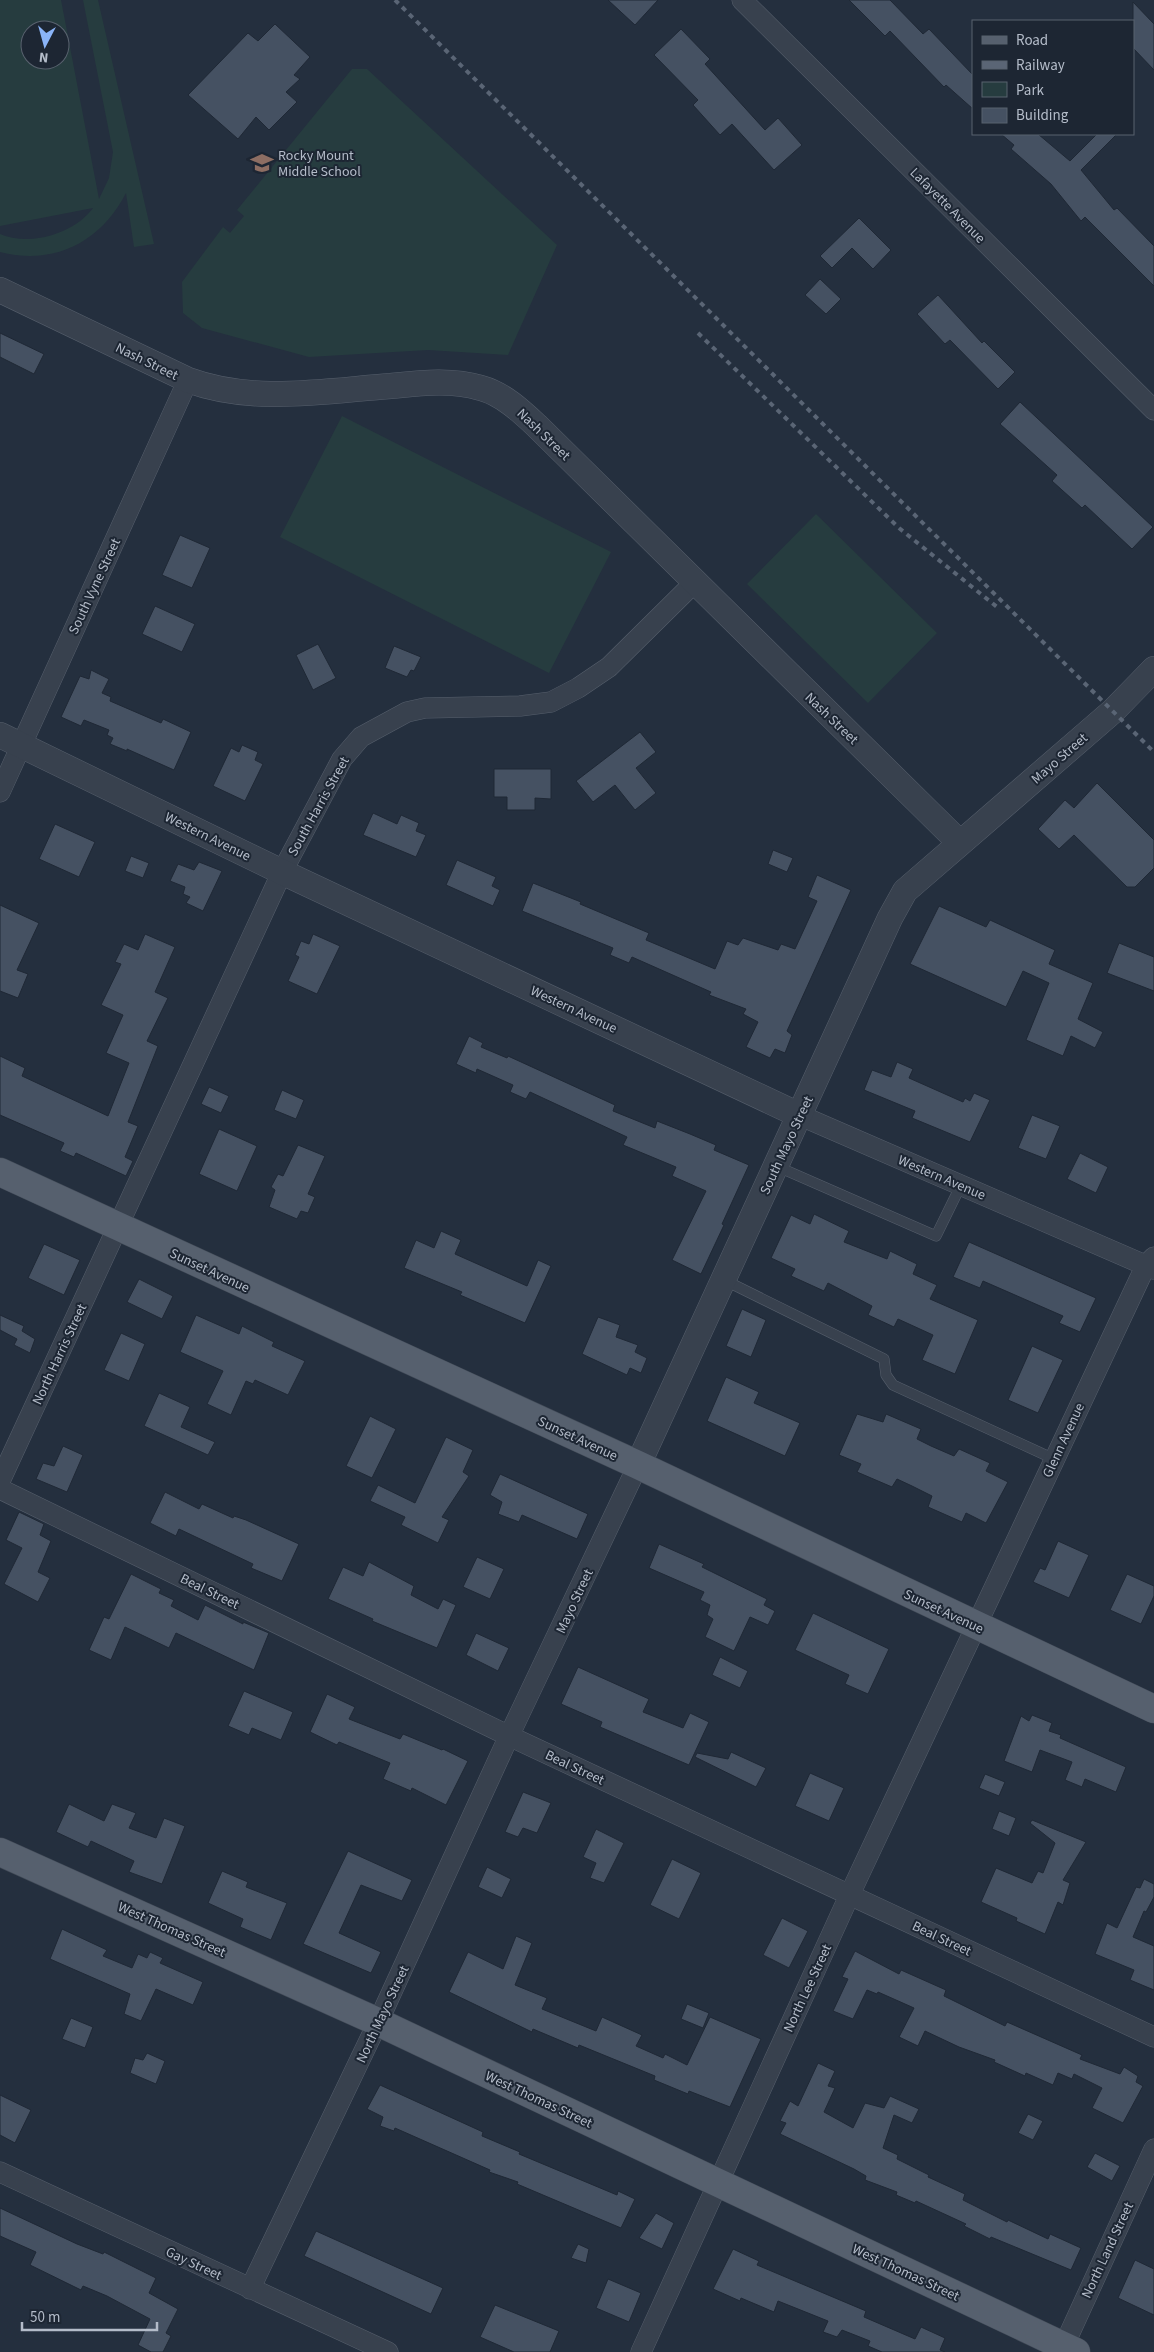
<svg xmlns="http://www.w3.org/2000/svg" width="1154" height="2352" font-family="'Source Sans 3',sans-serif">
<rect width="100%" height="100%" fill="#242f3e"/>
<path fill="#263c3f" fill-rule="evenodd" d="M0 0H61L99 199 109 178 113 152 83 0H98L154 244 134 247 126 193C101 242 54 266 0 252V234C29 247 74 234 93 208L0 226ZM30 30H60V60H30Z
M352 69H367L557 245 508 355 428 350 309 357 202 328 183 313 182 282 223 227 230 233 244 216 237 210Z
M342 416 611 552 549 673 280 537Z
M816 514 937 633 868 703 747 584Z"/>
<path fill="#455162" stroke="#1f2835" d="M608 0H658L635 25Z
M849 0H890L923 34 929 29 973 75V109L946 85 944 87 890 31 885 36Z
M1133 2 1154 24V70L1133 48Z
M275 24 310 57 294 75 300 79 286 92 297 102 269 130 256 117 238 139 188 95 248 33 258 41Z
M681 29 710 59 705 64 765 130 778 118 802 145 774 170 732 124 720 135 693 105 698 100 654 55Z
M1001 134H1038L1070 161 1097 134H1117L1081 170 1114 210 1117 208 1154 246V286L1085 217 1081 221 1051 184 1011 149 1014 145Z
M859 218 891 250 873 269 852 248 832 268 820 256Z
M820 279 841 299 826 314 805 295Z
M938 295 982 343 984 341 1015 372 998 389 950 340 945 344 917 314Z
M0 333 44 354 34 374 0 357Z
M1020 402 1153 527 1132 549 1085 505 1082 508 1052 481 1057 475 1000 424Z
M180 535 210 548 192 588 162 575Z
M155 606 195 624 182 652 142 634Z
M318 644 336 678 313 690 296 655Z
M394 646 421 657 414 671 411 670 407 677 385 668Z
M91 670 109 679 102 693 111 697 110 701 161 723 163 719 191 732 174 770 127 749V751L110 744 113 738 107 735 109 730 84 720 81 726 61 717 80 676 89 679Z
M640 732 656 752 636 768 656 793 635 810 615 785 593 802 576 781Z
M242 745 258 752 255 760 263 764 245 801 213 786 231 748 239 752Z
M494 769H551V799L535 798V810H507V797H494Z
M1097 783 1154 840V868L1135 887H1127L1074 835 1059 849 1038 829 1065 800 1074 808Z
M373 813 397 824 401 815 419 823 416 831 426 835 416 857 363 835Z
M55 824 95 842 79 877 39 859Z
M773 850 793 858 787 872 768 864Z
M131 856 149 863 143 878 125 871Z
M457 860 496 877 492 886 500 890 493 906 446 885Z
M199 862 222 871 203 911 186 903 190 897 183 894 185 887 170 881 178 864 194 870Z
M817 875 851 890 787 1031 792 1035 785 1053 775 1049 770 1058 746 1047 758 1022 743 1014 746 1009 709 995 711 992 632 957 629 963 610 955 613 948 522 911 533 883 581 902 580 904 649 933 646 940 715 969 727 941 738 945 743 938 778 950 781 944 795 949 817 901 808 897Z
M0 905 39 923 17 970 28 974 18 998 0 991Z
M939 906 986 927 990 920 1055 950 1049 964 1093 983 1078 1019 1103 1032 1095 1048 1071 1036 1063 1056 1026 1040 1049 983 1023 971 1006 1007 910 964Z
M145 934 175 947 155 992 168 998 147 1041 158 1046 128 1122 138 1126 125 1157 133 1161 126 1176 76 1153 74 1157 60 1151 64 1143 0 1115V1056L25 1068 22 1076 108 1116 129 1063 106 1053 123 1015 101 1005 121 964 115 962 124 944 138 950Z
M313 934 340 946 317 994 288 981 299 957 295 955 301 941 309 944Z
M1119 943 1154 957V991L1107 973Z
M469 1036 483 1043 481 1047 507 1058 508 1056 615 1105 613 1111 655 1128 657 1121 690 1134 716 1145 714 1150 749 1165 722 1224 724 1225 701 1274 672 1260 706 1191 672 1176 676 1167 623 1145 627 1137 530 1092 526 1099 510 1092 513 1085 477 1069 476 1073 456 1064Z
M897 1062 913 1069 909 1078 963 1102 965 1098 970 1101 974 1093 990 1100 970 1142 912 1118 915 1111 864 1090 872 1070 891 1077Z
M209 1087 229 1096 221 1113 201 1104Z
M282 1090 304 1100 296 1119 274 1110Z
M1032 1115 1060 1126 1046 1159 1018 1148Z
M219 1129 257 1146 237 1191 199 1174Z
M298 1145 325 1156 308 1194 315 1197 308 1213 301 1211 297 1219 269 1207 275 1190 271 1187 278 1174 283 1176Z
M1080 1153 1108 1167 1096 1193 1067 1179Z
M814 1214 849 1231 844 1242 887 1259 890 1251 917 1264 913 1274 937 1285 930 1299 978 1320 955 1374 922 1360 933 1335 898 1319 894 1327 868 1315 872 1306 828 1283 824 1291 791 1276 795 1269 771 1258 791 1215 810 1224Z
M441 1231 461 1240 455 1254 527 1286 538 1260 551 1266 525 1323 460 1295 462 1292 404 1268 416 1240 434 1248Z
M969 1242 1096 1298 1080 1332 1059 1323 1063 1316 983 1281 980 1288 953 1277Z
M44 1244 80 1260 64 1295 28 1278Z
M139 1279 173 1296 162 1319 127 1302Z
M742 1309 766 1320 751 1357 726 1346Z
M0 1315 24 1326 22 1331 35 1339 30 1353 14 1345 17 1339 0 1330Z
M196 1315 239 1334 242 1326 274 1342 272 1346 305 1361 288 1395 255 1380 253 1384 246 1381 231 1415 207 1404 223 1371 180 1352Z
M598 1317 620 1325 616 1337 638 1345 635 1352 647 1358 641 1373 630 1368 627 1375 582 1354Z
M121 1333 145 1344 129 1381 104 1370Z
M1032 1346 1063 1360 1038 1413 1008 1400Z
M726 1377 759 1392 754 1403 800 1423 785 1456 707 1421Z
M159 1393 190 1407 181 1427 215 1442 208 1455 144 1426Z
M857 1414 883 1422 886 1414 921 1429 917 1439 931 1446 954 1456 959 1449 990 1463 986 1471 1008 1482 986 1523 966 1513 962 1522 928 1507 932 1496 912 1486 897 1479 892 1487 857 1472 861 1464 839 1455Z
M370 1416 396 1429 372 1478 346 1466Z
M446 1437 473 1450 463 1472 469 1476 442 1517 449 1520 438 1543 401 1525 405 1517 370 1501 378 1485 415 1503Z
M63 1446 83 1455 67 1492 36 1479 43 1463 54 1466Z
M500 1474 588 1514 577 1539 522 1515 519 1522 498 1514 502 1502 490 1495Z
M165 1492 199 1509 202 1504 233 1518 234 1516 246 1520 299 1544 282 1581 251 1568 253 1564 179 1529 176 1536 150 1523Z
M19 1512 44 1524 40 1535 51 1541 38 1572 50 1578 38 1602 4 1584 22 1548 6 1540Z
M1058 1541 1089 1555 1069 1598 1033 1582 1040 1568 1045 1570Z
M659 1544 704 1564 702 1567 767 1599 764 1605 775 1611 768 1625 750 1617 734 1651 705 1637 713 1619 707 1615 710 1605 700 1600 704 1592 649 1568Z
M477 1557 504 1569 490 1599 463 1587Z
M369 1562 414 1586 411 1595 438 1609 443 1599 456 1605 437 1648 372 1621 373 1619 328 1599 343 1567 363 1576Z
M131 1574 161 1589 159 1593 174 1600 171 1606 198 1620 205 1605 243 1624V1622L269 1633 254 1670 176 1633 169 1648 125 1627 111 1660 89 1650 104 1617 109 1619Z
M1127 1574 1154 1586V1596L1141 1624 1110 1610Z
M813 1613 889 1649 868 1694 845 1684 849 1675 795 1650Z
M476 1633 509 1648 498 1671 466 1655Z
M720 1657 748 1671 740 1688 712 1675Z
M578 1667 649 1699 643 1712 683 1728 690 1713 709 1722 689 1765 600 1727 602 1722 561 1704Z
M244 1691 293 1712 281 1740 252 1728 249 1735 228 1726Z
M327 1694 355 1707 349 1719 400 1739 403 1734 442 1750 443 1749 468 1761 446 1805 412 1788 411 1791 383 1779 390 1763 339 1742 337 1745 310 1732Z
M1032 1715 1052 1723 1049 1731 1061 1735 1060 1738 1126 1767 1116 1792 1085 1779 1082 1787 1065 1780 1072 1762 1040 1750 1032 1772 1004 1761 1021 1716 1029 1721Z
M731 1752 766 1768 756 1787 695 1757 697 1753 728 1759Z
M810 1773 844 1788 829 1821 795 1806Z
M985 1774 1005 1782 999 1796 979 1788Z
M523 1792 551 1803 537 1833 523 1828 518 1837 505 1832Z
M69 1804 104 1821 112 1804 136 1813 129 1828 156 1838 164 1818 185 1826 162 1884 129 1872 134 1861 91 1841 88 1847 56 1832Z
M999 1811 1016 1818 1009 1836 992 1829Z
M1032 1820 1086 1842 1063 1880 1070 1883 1063 1905 1058 1902 1045 1934 1016 1921 1017 1918 981 1902 996 1868 1032 1883 1038 1871 1043 1873 1055 1843 1030 1823Z
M596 1829 624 1843 604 1883 590 1878 596 1863 583 1857Z
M348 1851 412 1880 402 1901 361 1885 339 1933 381 1952 371 1973 303 1944Z
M672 1859 701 1873 679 1919 650 1905Z
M487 1867 511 1879 502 1898 478 1887Z
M222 1871 248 1882 246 1887 287 1903 271 1940 240 1927 243 1919 208 1903Z
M1144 1879 1154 1884V1897L1146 1912 1144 1911 1133 1937 1154 1946V1990L1130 1980 1134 1970 1095 1954 1107 1923 1117 1928 1136 1887 1140 1888Z
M782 1918 808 1931 789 1968 763 1955Z
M62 1929 107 1950 103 1956 132 1968 138 1954 147 1958 150 1952 163 1958 160 1963 203 1982 193 2005 156 1989 141 2021 124 2014 130 1994 50 1959Z
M516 1936 532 1943 515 1985 547 1998 542 2009 596 2031 602 2017 642 2035 636 2046 663 2058 665 2054 687 2065 710 2017 761 2039 730 2107 689 2091 688 2094 654 2080 655 2076 579 2045 578 2048 533 2029 532 2032 449 1992 468 1952 503 1969Z
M855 1951 899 1974 901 1970 946 1990 944 1996 1005 2026 1007 2022 1082 2055 1080 2059 1120 2074 1124 2067 1138 2076 1136 2082 1143 2086 1123 2123 1092 2108 1102 2088 1074 2074 1072 2079 1058 2073 1053 2085 1026 2073 1025 2076 994 2062 995 2060 959 2047 925 2031 918 2046 899 2037 914 2008 878 1992 877 1994 867 1990 853 2019 833 2011 848 1979 842 1977Z
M687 2004 709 2013 703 2028 681 2019Z
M71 2018 93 2027 85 2048 62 2039Z
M147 2053 165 2061 156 2084 130 2073 135 2058 143 2060Z
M818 2063 835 2071 828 2086 835 2088 824 2112 853 2128 865 2103 884 2108 890 2096 919 2109 912 2123 894 2115 883 2148 898 2155 897 2159 929 2175 928 2177 965 2194 963 2200 1007 2222 1008 2220 1048 2239 1050 2234 1081 2248 1071 2270 991 2237 990 2239 964 2226 966 2224 916 2201 915 2203 896 2195 897 2192 865 2180 866 2176 854 2169 780 2134 786 2123 780 2121 790 2101 798 2106Z
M380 2085 483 2132 482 2136 520 2152 519 2154 617 2195 618 2191 635 2199 621 2228 517 2184 518 2182 489 2172 490 2170 395 2128 394 2131 380 2126 383 2117 367 2109Z
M0 2095 31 2110 15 2143 0 2135Z
M1028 2114 1043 2121 1033 2140 1018 2133Z
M1095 2153 1120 2166 1112 2181 1087 2167Z
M0 2208 77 2244 103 2254 104 2252 156 2278 149 2293 178 2309 166 2333 171 2336 163 2352H151L138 2345 150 2319 107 2296 83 2286 81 2290 30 2265 36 2252 0 2236Z
M656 2213 674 2223 662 2249 639 2238Z
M316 2231 443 2288 431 2314 304 2256Z
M578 2244 589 2249 586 2263 571 2258Z
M733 2249 759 2261 757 2265 866 2311 864 2317 915 2339 921 2327 945 2338 940 2350 945 2352H882L868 2346 870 2341 842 2330 837 2337 823 2332 828 2321 778 2301 774 2312 741 2298 740 2301 713 2289Z
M1135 2260 1154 2269V2315L1118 2298Z
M608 2279 641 2293 629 2322 596 2308Z
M495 2305 559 2331 550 2352H514L480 2337Z"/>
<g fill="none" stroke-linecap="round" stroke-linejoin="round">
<defs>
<path id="service" d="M776 1166 936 1236 961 1185
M724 1280 884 1359 886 1375 893 1385 1054 1459"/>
<path id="minor" d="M742 0 1154 410
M0 792 188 380
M799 1115 1154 1269
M0 1481 282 872 342 759 361 737 407 712 425 708 520 706 551 702 578 688 609 667 695 582
M0 1489 509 1736 1154 2037
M0 2172 388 2352
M250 2289 378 2022 509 1736 638 1465
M641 2352 850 1894 1146 1265 1154 1257
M1061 2352 1154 2149"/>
<path id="tertiary" d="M0 290 188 380C253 404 323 391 391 386 420 383 451 379 481 388 503 394 521 411 537 426L959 842
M0 735 282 872 799 1115
M638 1465 890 918 905 891 1113 711 1154 669"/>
<path id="primary" d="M0 1172 638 1465 1154 1709
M0 1852 378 2022 1076 2352"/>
</defs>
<use href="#service" stroke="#565f6c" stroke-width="11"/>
<use href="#minor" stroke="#565f6c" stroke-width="21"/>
<use href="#tertiary" stroke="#565f6c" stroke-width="26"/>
<use href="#primary" stroke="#414a57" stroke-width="29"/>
<use href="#service" stroke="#38414e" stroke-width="10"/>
<use href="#minor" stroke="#38414e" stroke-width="20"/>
<use href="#tertiary" stroke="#38414e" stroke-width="25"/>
<use href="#primary" stroke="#56606e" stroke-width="28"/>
<path stroke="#5a6575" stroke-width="4" stroke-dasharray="5 5" stroke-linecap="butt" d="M395 0 1154 752
M698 333 899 528 997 607"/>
</g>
<defs>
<symbol id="school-bare" viewBox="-9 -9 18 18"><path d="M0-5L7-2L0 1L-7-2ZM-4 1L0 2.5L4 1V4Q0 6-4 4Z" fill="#8d6e63" stroke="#1d2633" stroke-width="2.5" paint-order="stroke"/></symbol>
</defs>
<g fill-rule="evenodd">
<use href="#school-bare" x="246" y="147" width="32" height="32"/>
</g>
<g text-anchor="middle" stroke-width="4" stroke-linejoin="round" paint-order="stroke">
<g font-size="14" fill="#b4bcc9" stroke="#1d2633" text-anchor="start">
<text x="278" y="160">Rocky Mount<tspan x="278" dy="16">Middle School</tspan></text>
</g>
<g font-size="14" fill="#b4bcc9" stroke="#1d2633">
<text transform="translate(948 205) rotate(45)" y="5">Lafayette Avenue</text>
<text transform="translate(147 361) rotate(26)" y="5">Nash Street</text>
<text transform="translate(544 434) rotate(44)" y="5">Nash Street</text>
<text transform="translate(94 586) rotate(-65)" y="5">South Vyne Street</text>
<text transform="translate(832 718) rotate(44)" y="5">Nash Street</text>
<text transform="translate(1059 758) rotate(-41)" y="5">Mayo Street</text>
<text transform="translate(318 806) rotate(-61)" y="5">South Harris Street</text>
<text transform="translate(208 836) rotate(26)" y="5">Western Avenue</text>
<text transform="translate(574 1009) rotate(25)" y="5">Western Avenue</text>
<text transform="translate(786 1145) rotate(-65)" y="5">South Mayo Street</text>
<text transform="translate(942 1177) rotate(23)" y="5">Western Avenue</text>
<text transform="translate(210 1270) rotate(25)" y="5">Sunset Avenue</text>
<text transform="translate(59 1354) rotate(-65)" y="5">North Harris Street</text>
<text transform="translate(578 1438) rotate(25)" y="5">Sunset Avenue</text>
<text transform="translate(1063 1440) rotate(-65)" y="5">Glenn Avenue</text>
<text transform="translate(210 1591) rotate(26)" y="5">Beal Street</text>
<text transform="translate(574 1601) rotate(-65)" y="5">Mayo Street</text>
<text transform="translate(944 1611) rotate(25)" y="5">Sunset Avenue</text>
<text transform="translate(575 1767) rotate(25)" y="5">Beal Street</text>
<text transform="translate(172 1929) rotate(24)" y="5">West Thomas Street</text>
<text transform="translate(942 1938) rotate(25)" y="5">Beal Street</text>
<text transform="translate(807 1988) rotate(-65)" y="5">North Lee Street</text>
<text transform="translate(382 2014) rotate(-65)" y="5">North Mayo Street</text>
<text transform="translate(539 2099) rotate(25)" y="5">West Thomas Street</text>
<text transform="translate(1107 2250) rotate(-65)" y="5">North Land Street</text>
<text transform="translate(194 2263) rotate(25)" y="5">Gay Street</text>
<text transform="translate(906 2272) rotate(25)" y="5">West Thomas Street</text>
</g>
</g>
<rect x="972" y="20" width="162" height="115" fill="#1d2633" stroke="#59626f"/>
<rect x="982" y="36" width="25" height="8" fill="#56606e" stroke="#59626f"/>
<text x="1016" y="45" font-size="15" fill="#b4bcc9">Road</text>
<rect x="982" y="61" width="25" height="8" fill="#5a6575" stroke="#59626f"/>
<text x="1016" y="70" font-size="15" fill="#b4bcc9">Railway</text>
<rect x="982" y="82" width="25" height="15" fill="#263c3f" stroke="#59626f"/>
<text x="1016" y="95" font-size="15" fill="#b4bcc9">Park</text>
<rect x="982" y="108" width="25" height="15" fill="#455162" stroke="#59626f"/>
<text x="1016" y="120" font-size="15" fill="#b4bcc9">Building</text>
<g transform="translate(45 45) rotate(186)"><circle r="24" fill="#1d2633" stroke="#59626f"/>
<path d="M0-4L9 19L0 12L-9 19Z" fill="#8ab4f8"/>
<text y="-8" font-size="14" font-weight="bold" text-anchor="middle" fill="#b4bcc9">N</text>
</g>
<path d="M22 2322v8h135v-8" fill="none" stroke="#b4bcc9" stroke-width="2.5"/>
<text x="30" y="2322" font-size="15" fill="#b4bcc9" stroke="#1d2633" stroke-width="4" paint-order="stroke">50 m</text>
</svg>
